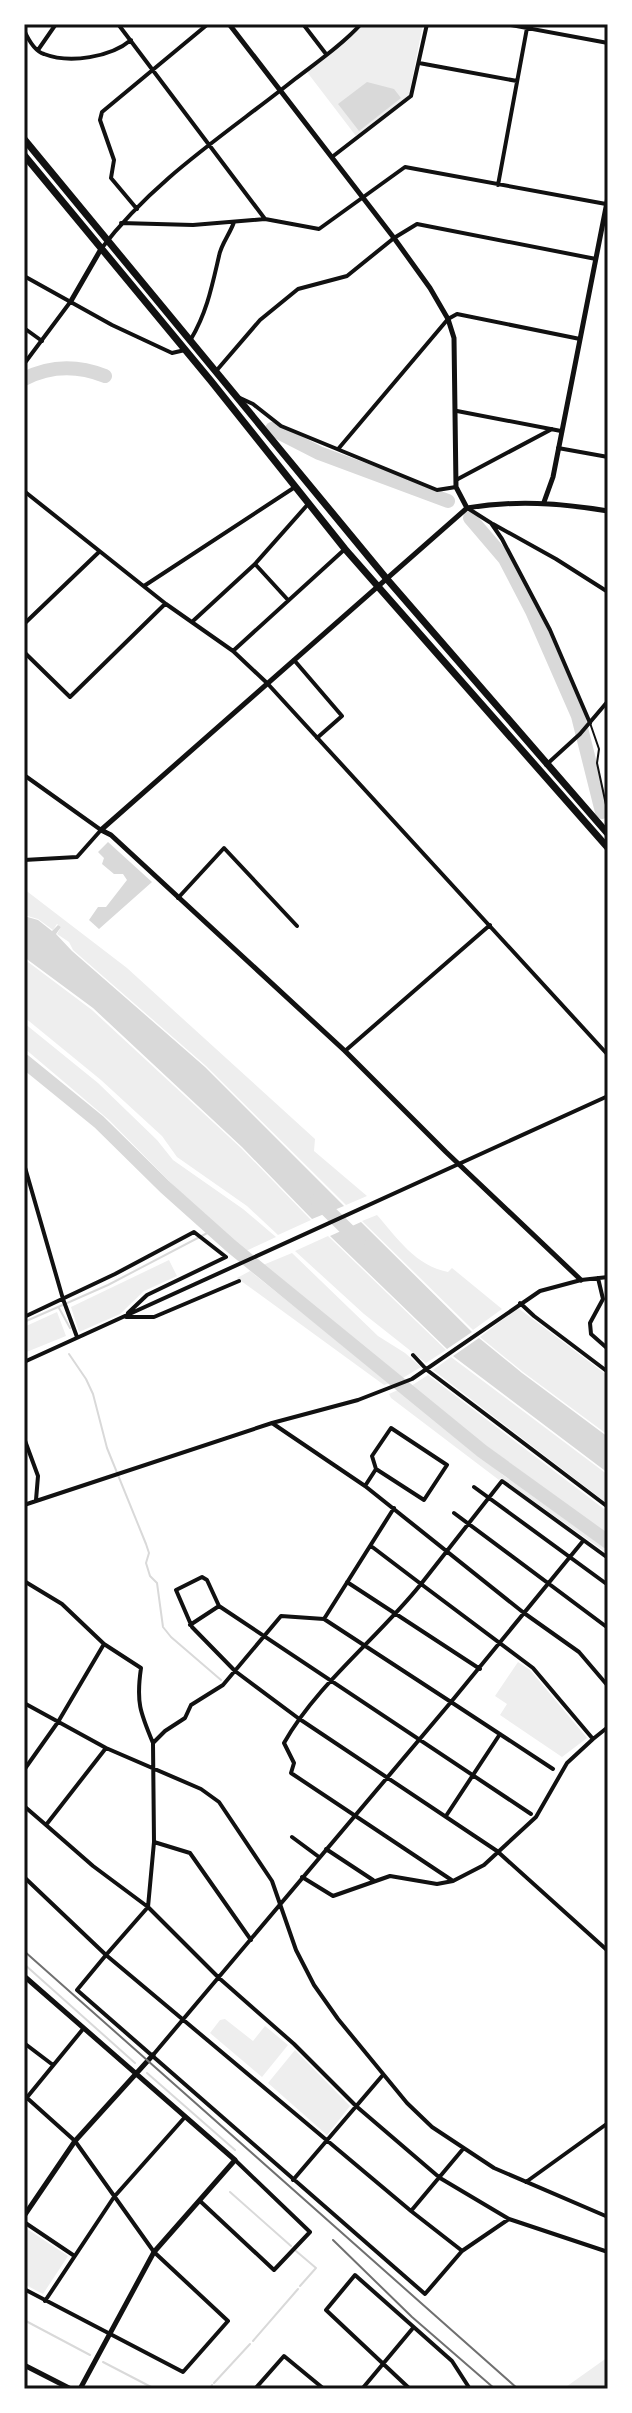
<svg xmlns="http://www.w3.org/2000/svg" width="632" height="2413" font-family="'Noto Sans',sans-serif">
<rect width="100%" height="100%" fill="#fff"/>
<path fill="#eee" d="M363 24H423L409 95 356 136 307 72Z
M24 889 127 968 315 1139 314 1151 367 1196 346 1205 206 1066 73 950 69 942 57 934 61 927 57 924 53 930 38 919 24 915Z
M24 959 92 1010 241 1148 311 1220 278 1235 247 1206 177 1157 162 1136 101 1080 24 1017Z
M24 1023 98 1083 157 1140 173 1160 243 1209 276 1237 246 1251 180 1192 109 1120 24 1048Z
M377 1215C397 1238 416 1266 448 1272L452 1268 502 1309 473 1330 362 1221Z
M328 1236 446 1350 426 1363 364 1314 295 1251Z
M292 1253 378 1336 405 1353 421 1367 401 1379 263 1265Z
M169 1260 177 1276 144 1291 120 1314 79 1332 71 1307Z
M250 1271 390 1383 384 1385 237 1278Z
M518 1308 608 1376V1435L523 1372 480 1337Z
M57 1312 66 1336 24 1353V1327Z
M451 1357 608 1475V1504L433 1370Z
M428 1375 608 1512V1535L469 1433 411 1386Z
M398 1390 503 1475 608 1550V1554L501 1478 499 1480 391 1398 389 1394Z
M518 1662 530 1670 587 1738 562 1757 500 1715 507 1704 495 1696Z
M225 2019 253 2041 265 2026 288 2045 262 2077 210 2033 220 2020Z
M295 2050 350 2106 327 2135 268 2083Z
M24 2227 68 2256 43 2294 24 2284Z
M608 2357V2389H563Z"/>
<path fill="#d9d9d9" d="M367 82 394 89 401 98 359 131 338 104Z
M108 842 152 882 99 929 89 920 98 907H106L127 880 123 874H114L102 864 104 858 98 852Z
M24 916 38 920 52 931 58 925 61 927 56 934 72 951 205 1067 344 1206 312 1219 242 1147 93 1008 24 957Z
M361 1222 472 1332 447 1349 330 1236Z
M479 1338 522 1373 608 1437V1473L453 1356Z"/>
<g fill="none" stroke-linecap="round" stroke-linejoin="round">
<path stroke="#d9d9d9" stroke-width="2" d="M59 1308 70 1328
M24 1322 108 1285 213 1230
M69 1354 86 1379 93 1394 107 1448 146 1544 149 1553 146 1563 150 1576 157 1583 163 1627 171 1637 221 1680
M24 1964 135 2063
M147 2073 235 2150
M230 2192 291 2246
M296 2251 316 2268 300 2286
M24 2320 90 2355
M253 2341 298 2289
M103 2362 155 2389
M214 2383 250 2344
M210 2389 212 2385"/>
<path stroke="#d9d9d9" stroke-width="14" d="M24 379C51 365 77 365 105 376
M272 429 319 453 448 501
M470 518 505 559 532 611 578 716 602 812
M24 1061 99 1122 165 1187 231 1246 482 1451 608 1542
M317 1200 359 1241"/>
<path stroke="#111" stroke-width="2" d="M590 723 599 749 597 763 608 814 606 826"/>
<path stroke="#111" stroke-width="4" d="M118 24 265 219 319 229 405 167 606 204
M303 24 326 54
M505 24 608 43
M24 25 25 24
M24 30C28 39 34 51 44 54 70 64 111 57 131 40
M38 50 56 24
M419 63 517 81
M332 157 411 96 427 24
M498 185 527 28
M137 209 111 178 114 160 100 120 102 112 208 24
M121 223 193 225 265 219
M101 249C154 179 226 134 295 79 317 62 342 45 361 24
M24 276 112 325 172 353 185 350
M24 328 42 341
M191 339C207 312 212 286 219 256 221 244 230 234 234 222
M24 364 71 301
M217 370 260 320 298 289 347 276 394 238 417 224 596 259
M240 398 253 404 281 426 437 490 456 487
M457 411 561 431
M339 448 448 319 457 314 580 339
M558 448 608 457
M456 480 552 429
M24 491 166 604 233 651 267 683 608 1055
M469 509 491 523 502 539 550 630 590 723
M493 524 556 559 608 592
M255 564 288 600
M144 586 295 487
M193 621 255 564 309 503
M24 624 99 552
M233 651 345 549
M24 652 70 697 165 604
M294 660 342 716 317 738
M546 765 580 734 608 701
M24 775 101 830 77 857 24 860
M178 898 224 848 297 926
M345 1051 490 925
M24 1164 63 1299 77 1337
M598 1278 603 1299 590 1323 591 1334 608 1349
M520 1303 534 1316 608 1372
M24 1317 115 1274 194 1232 226 1257 147 1295 128 1313
M126 1317H154L239 1281
M413 1355 427 1370 608 1507
M24 1362 608 1096
M272 1423 358 1400 412 1379 540 1291 581 1280 608 1277
M391 1428 447 1465 424 1500 376 1469 372 1456Z
M24 1438 38 1476 36 1500
M365 1486 376 1469
M474 1487 608 1585
M24 1505 272 1423 365 1486 524 1613 579 1652 608 1686
M454 1513 608 1628
M608 1558 502 1481 421 1584 533 1668 593 1739 608 1727
M24 1581 62 1604 104 1644 141 1668C136 1702 140 1712 153 1743L165 1731 185 1718 191 1705 223 1685 281 1616 324 1619 451 1702 153 2055
M347 1582 480 1669
M219 1606 207 1580 202 1577 176 1590 192 1627 235 1671 298 1718 497 1851 608 1951
M324 1619 394 1508
M190 1625 219 1606 531 1814
M24 1703 106 1748 201 1789 219 1802 272 1881 296 1950 314 1985 338 2019 407 2103 432 2127 494 2168 608 2217
M153 1743 154 1842 148 1907 106 1955 411 2211 461 2250
M553 1769 451 1702 583 1541
M24 1770 58 1722 104 1644
M24 1806 46 1825 106 1748
M446 1816 500 1734
M46 1825 93 1866 148 1907 219 1978 294 2044 356 2106 440 2178 509 2219 608 2252
M292 1837 319 1857
M154 1842 190 1853 251 1940
M326 1849 373 1880
M24 1877 106 1955 77 1990 425 2294 462 2251 509 2219
M302 1877 333 1896 390 1876 437 1884 453 1881 291 1773 294 1763 284 1743C317 1684 379 1637 421 1584L371 1546
M453 1881 484 1865 536 1817 567 1763 593 1739
M24 2043 53 2065
M24 2101 83 2029
M293 2180 382 2076
M526 2182 608 2123
M200 2201 274 2270 310 2232 235 2160
M411 2211 463 2149
M24 2222 73 2255
M24 2289 183 2372 228 2321 154 2252 75 2141 26 2097
M45 2301 114 2197 185 2117
M255 2389 284 2356 324 2389
M362 2389 413 2328
M410 2389 326 2310 355 2275 452 2361 470 2389"/>
<path stroke="#111" stroke-width="5" d="M229 24 394 238 430 288 448 319 454 338 456 487 467 508
M71 301 101 249
M544 502 553 477 608 197
M581 1280 446 1152 345 1051 111 835 101 830 467 508C515 500 560 503 608 511
M24 1976 235 2160 154 2252 80 2389
M24 2216 75 2141 153 2055
M24 2365 71 2389"/>
<path stroke="#111" stroke-width="7" d="M24 139 386 578 608 834
M24 155 211 381 345 549 608 848"/>
<path stroke="#707070" stroke-width="2" d="M24 1951 518 2389
M333 2240 412 2317 495 2389"/>
</g>
<rect width="632" height="2413" fill="none" stroke="#ffffff" stroke-width="52"/>
<rect x="26" y="26" width="580" height="2361" fill="none" stroke="#111" stroke-width="3"/>
</svg>
